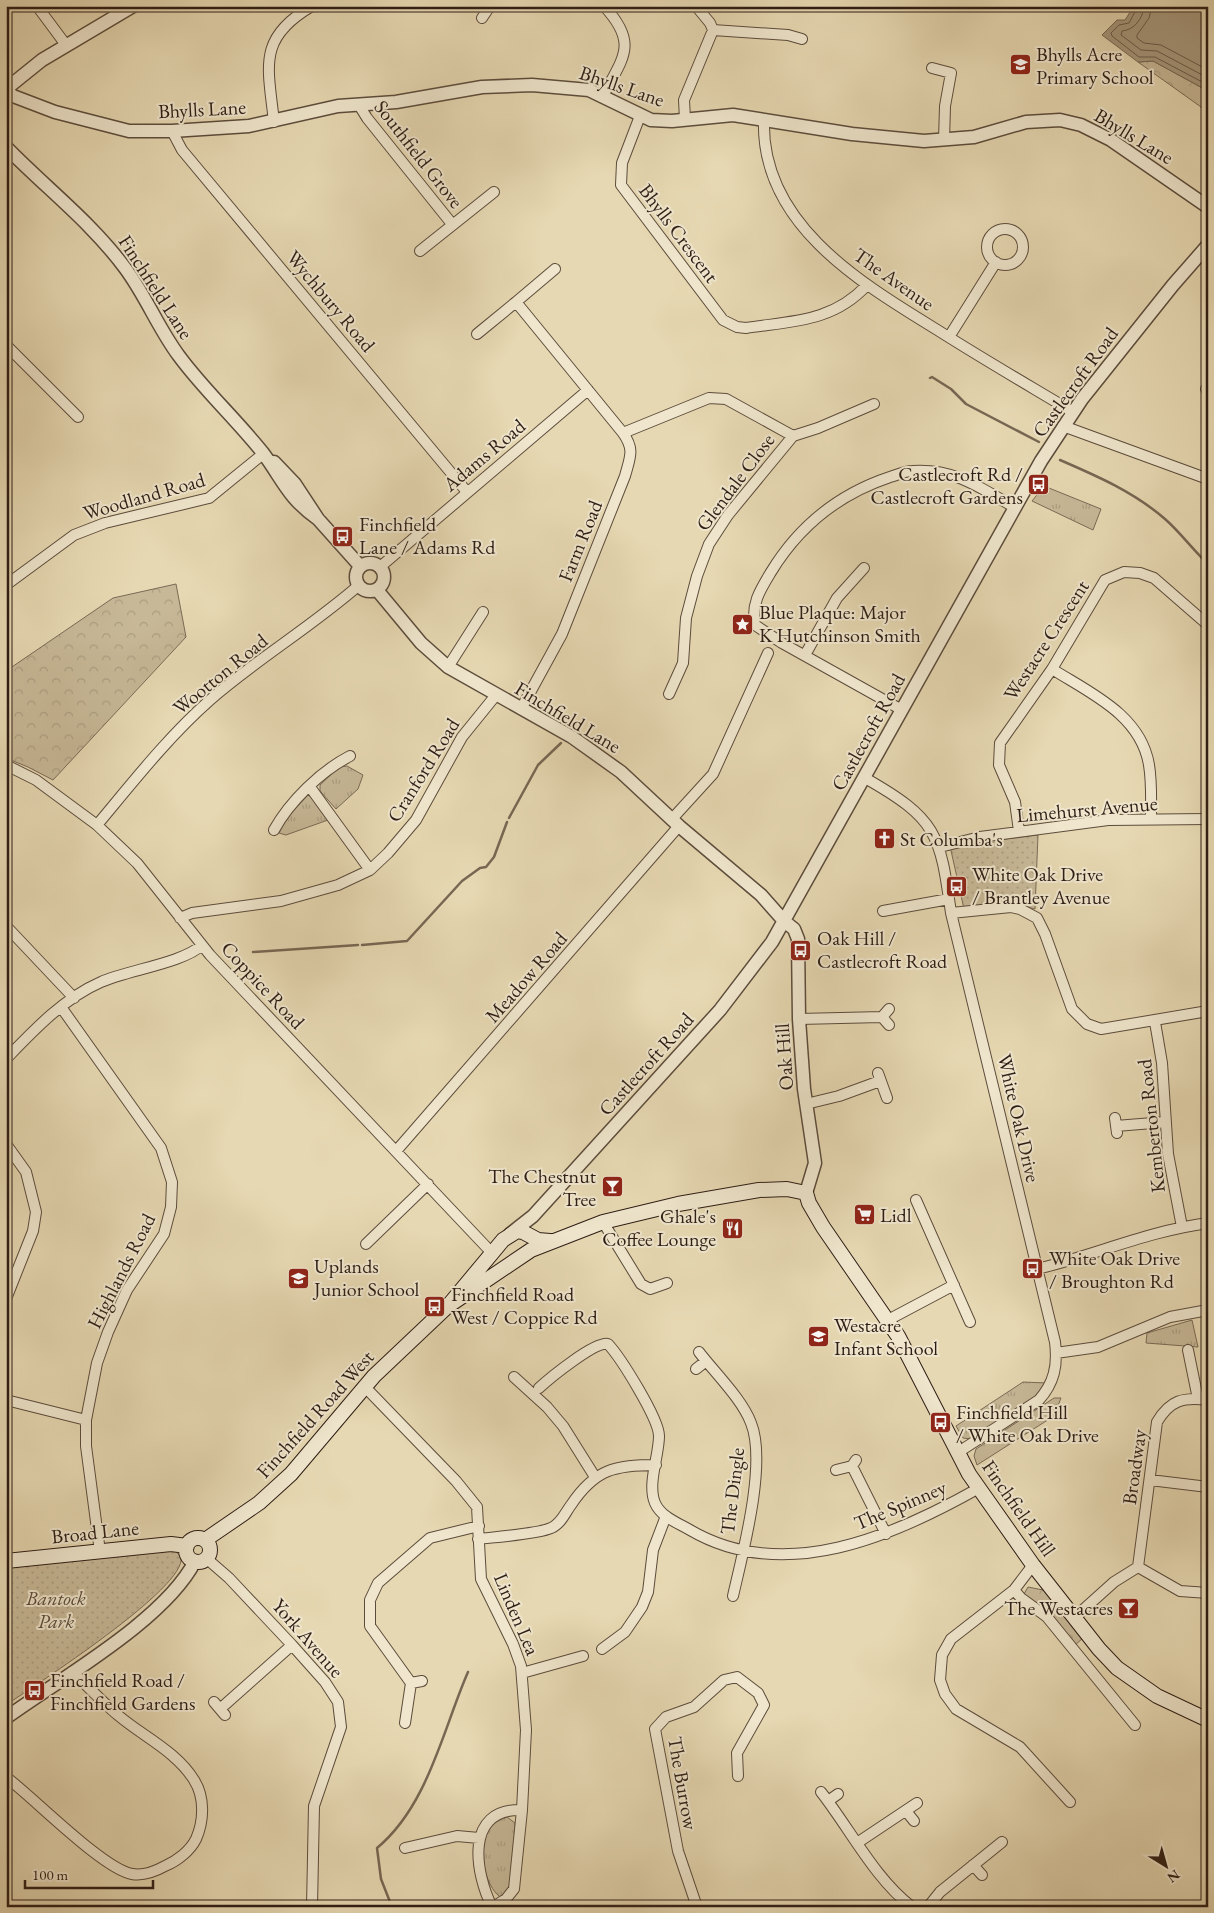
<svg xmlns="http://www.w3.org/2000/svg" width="1214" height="1913" font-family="'EB Garamond',serif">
<defs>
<pattern id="grass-tufts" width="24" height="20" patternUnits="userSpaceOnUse" patternTransform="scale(1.25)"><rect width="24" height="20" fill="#c7b897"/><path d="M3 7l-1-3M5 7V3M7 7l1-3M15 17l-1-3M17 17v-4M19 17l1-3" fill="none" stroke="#ab9e81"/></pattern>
<pattern id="forest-crowns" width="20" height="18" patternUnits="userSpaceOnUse" patternTransform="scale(1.25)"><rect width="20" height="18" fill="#c7b897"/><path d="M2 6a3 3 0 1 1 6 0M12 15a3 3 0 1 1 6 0" fill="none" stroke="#ab9e81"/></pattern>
<pattern id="park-dots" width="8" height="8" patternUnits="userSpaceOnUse" patternTransform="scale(1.25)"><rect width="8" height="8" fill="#c7b897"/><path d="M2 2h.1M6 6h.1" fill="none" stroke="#ab9e81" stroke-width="1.8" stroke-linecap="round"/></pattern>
</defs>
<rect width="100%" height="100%" fill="#e6d8b2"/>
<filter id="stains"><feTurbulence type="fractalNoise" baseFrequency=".004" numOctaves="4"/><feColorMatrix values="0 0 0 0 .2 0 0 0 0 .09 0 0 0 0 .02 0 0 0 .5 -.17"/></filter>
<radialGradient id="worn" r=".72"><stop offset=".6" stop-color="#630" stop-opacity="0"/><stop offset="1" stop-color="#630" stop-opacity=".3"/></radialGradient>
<path fill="url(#grass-tufts)" stroke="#7a6a56" d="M1044 486 1101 509 1093 530 1032 501Z
M347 766 363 775 358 789 336 809 320 791V785L339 767Z
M308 795 313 796 328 820 286 835 279 833 285 820Z
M1192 1320 1198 1347 1146 1343 1147 1333Z
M1023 1382 1047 1383 1035 1397 971 1439 963 1438 956 1426Z
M1054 1398H1061L1054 1416 977 1465 974 1456 976 1449Z
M507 1817 515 1823C515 1844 519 1885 500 1897 485 1885 480 1856 484 1837 487 1827 498 1820 507 1817Z"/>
<path fill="url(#forest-crowns)" stroke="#7a6a56" d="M1153 61 1208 91V112L1138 62Z
M176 584 186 637 53 780 28 767 6 758V671L113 598Z
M1028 1587 1043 1590 1057 1602 1083 1638 1075 1645 1041 1606 1024 1594Z"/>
<path fill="url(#park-dots)" stroke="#7a6a56" d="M1038 835 1035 909 1016 904 964 909 950 846Z
M174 1549 181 1557C188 1587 34 1686 6 1705V1565Z"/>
<path fill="#a7987d" stroke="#776753" d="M1134 6H1208V91L1153 61 1138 62 1102 35 1117 20H1125Z"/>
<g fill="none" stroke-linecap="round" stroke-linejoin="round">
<path stroke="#6a5a49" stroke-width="1" d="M1138 6 1129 23 1119 25 1111 33 1112 36 1139 57H1155L1208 85
M1144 6C1143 19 1134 30 1122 31L1121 35 1141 50 1157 51 1208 78
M1152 6 1149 18 1137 35V38L1144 43 1161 45 1208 70"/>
<path stroke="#776753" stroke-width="2.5" d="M930 378 932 377 951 389 966 404 1039 442
M1060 460C1097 476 1134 492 1165 519 1180 532 1193 550 1208 564
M509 818 538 765 561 743
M362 945 407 941 462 881 480 868 486 867 494 857 507 822
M253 952 358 945
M392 1907 381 1879 377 1848C428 1806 443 1729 468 1672"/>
<defs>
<path id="minor" d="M37 6 66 45
M482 18 490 6
M713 30 788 35 802 39
M932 68 951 73 945 106 944 140
M603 96C623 57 639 44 604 6
M359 105 367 118 452 224
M640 116 622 163 621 185 723 320 737 327 746 328C792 321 833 322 867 285
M685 119 684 100 713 30 710 23 696 6
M764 119C760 224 861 283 939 331 983 359 1028 385 1073 412
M274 122C268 66 257 38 312 6
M172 131 182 150 467 492
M987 247a18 18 0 1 1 36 0a18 18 0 1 1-36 0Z
M420 251 494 192
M477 334 516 302
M949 337 996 262
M6 345 78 417
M1206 389H1208
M1063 426 1208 479
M623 433 709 398 726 399 793 436
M380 567 588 390
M6 585 74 535 105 523 209 498 263 454
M805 655 837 598 864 568
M448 667 483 612
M1052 669C1090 693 1141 715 1149 765 1152 783 1151 801 1151 819
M669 694 683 663 686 618 697 576 709 544 728 515 793 436 818 428 874 404
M521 709 562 634 625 476C630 457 635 450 623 433L516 302 555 269
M902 710 782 643 755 625C751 604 760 590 771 572 799 526 839 494 890 477 897 475 905 471 912 471 954 468 979 487 1014 507
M6 765 36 780 97 825 137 863 210 955 492 1253
M865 778C937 819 940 833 951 913L1055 1342C1058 1366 1054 1383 1039 1400L957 1453
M310 787 370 870
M672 819 713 774 768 653
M97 825C133 782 168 737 210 700 257 659 311 627 358 586
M274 830C290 801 321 771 350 756
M1019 831 1015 802 999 765 1000 743 1052 669 1105 580 1124 572 1140 573 1154 578 1208 625
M940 847 980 837 1108 820 1208 819
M883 911 949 899
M951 913 1011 907 1020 909 1037 918 1045 934 1072 1009 1087 1024 1101 1029 1208 1011
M180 918 192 913 281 901 338 885 370 870 388 853 416 820 462 737 496 695
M6 926 74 998
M61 1007 161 1148 172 1182 171 1207 164 1234 127 1290 108 1332 97 1363 86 1420V1446L100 1552
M889 1009 882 1017 889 1025
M799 1019 882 1017
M1155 1022 1162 1063 1168 1154 1182 1227
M6 1059C34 1030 64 998 101 982 128 970 183 963 202 945
M878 1073 887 1098
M806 1104 839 1096 880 1081
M1115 1118 1117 1133
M1116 1126 1165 1122
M6 1144 26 1172 36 1212 33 1231 6 1299
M397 1150 679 826
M916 1200 970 1322
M603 1222 641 1284 650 1289 667 1283
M366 1244 428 1184
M1037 1269C1095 1255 1148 1231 1208 1223
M888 1320 954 1285
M1188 1350 1198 1399
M699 1352C715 1373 742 1399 751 1423 767 1463 743 1552 733 1596
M1056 1353 1098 1347 1170 1317 1208 1310
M696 1369 706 1361
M514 1377 547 1407 563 1426 595 1477
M365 1387 456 1481 477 1507 481 1579 513 1644 521 1666 526 1730 522 1810C464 1808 475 1873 492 1907
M539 1388C550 1378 595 1341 608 1344 621 1358 659 1419 659 1436 659 1456 647 1484 655 1503 661 1517 678 1523 690 1530 784 1585 894 1536 979 1488
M6 1400 86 1420
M852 1466 886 1534
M836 1470 852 1466 856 1460
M1150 1480 1208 1487
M478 1539C495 1537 538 1534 551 1528 561 1524 565 1513 571 1505 595 1469 615 1465 656 1465
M206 1558 229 1578 292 1645 325 1682 338 1702 341 1727 314 1806 312 1907
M1033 1565 1014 1590 951 1639 942 1655 940 1680 945 1694 956 1709 1020 1747 1070 1802
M1138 1567 1180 1591 1208 1593
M1014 1590 1021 1598 1047 1617 1135 1725
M1074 1618 1114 1582 1138 1567 1157 1422C1170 1400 1183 1397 1208 1400
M602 1649 625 1632 642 1607 648 1592 653 1550 666 1516
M522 1673 583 1656
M411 1683 422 1681
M214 1702 225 1715
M220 1709 292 1645
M405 1723 411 1683 370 1626V1600L378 1583 430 1538 479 1526
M6 1777C34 1798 103 1869 132 1874 144 1876 156 1871 165 1866 177 1861 190 1851 196 1839 204 1821 205 1797 194 1780 177 1752 144 1737 119 1716 103 1703 88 1686 72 1672
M821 1792C850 1829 875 1879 912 1907
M828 1801 838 1794
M906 1811 914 1821
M857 1843 917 1803
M405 1848 457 1836 479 1838
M973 1865 982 1875
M493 1907 506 1899 514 1889 522 1810
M697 1907 678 1851 655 1729 666 1717 694 1707 724 1680 737 1677 758 1693 764 1705 737 1753 738 1776
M928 1907 940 1892 1002 1842"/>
<path id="tertiary" d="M6 89 42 60 133 6
M6 90 13 96 55 112 129 131H172L249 126 338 106 396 102 482 87 532 85 589 90 651 120 672 121 733 115 852 134 924 141 974 137 1026 122 1060 120 1081 125 1111 140 1208 207
M6 147C46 188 91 222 125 268 146 296 158 328 179 356 204 390 236 419 263 453 283 480 288 498 318 519
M274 462 295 484 318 519 360 566
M356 577a14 14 0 1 1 28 0a14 14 0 1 1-28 0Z
M377 590 421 643 448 667 572 737 621 772 679 826 761 895 784 921 794 929 798 939 799 1019 804 1089 815 1163 806 1193
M510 1234 533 1216 720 1010 772 942 1041 461 1082 399 1173 285 1208 245
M6 1718C61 1678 165 1620 195 1561"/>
<path id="secondary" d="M448 1306 531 1250 603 1222 678 1204 759 1190 787 1189 806 1193 809 1203 823 1227 898 1336 969 1474 1033 1565 1099 1649 1117 1668 1157 1696 1208 1720
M186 1550a12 12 0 1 1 24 0a12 12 0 1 1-24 0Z
M205 1540 259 1503 291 1474 374 1376 448 1306 503 1240 517 1231 523 1232 538 1240 550 1241
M6 1561 171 1544 187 1546"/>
</defs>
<use href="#minor" stroke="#5c4c3c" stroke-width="12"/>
<use href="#tertiary" stroke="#5c4c3c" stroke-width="15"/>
<use href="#secondary" stroke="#2e1d15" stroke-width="16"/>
<use href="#minor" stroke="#efe6cd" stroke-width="10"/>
<use href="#tertiary" stroke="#efe6cd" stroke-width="12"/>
<use href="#secondary" stroke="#efe6cd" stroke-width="14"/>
</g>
<defs>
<symbol id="school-square" viewBox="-11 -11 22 22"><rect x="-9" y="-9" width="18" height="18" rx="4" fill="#8f2418" stroke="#efe6cd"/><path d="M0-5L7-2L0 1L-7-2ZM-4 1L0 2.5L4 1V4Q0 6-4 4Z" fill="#fff"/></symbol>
<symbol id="bus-square" viewBox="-11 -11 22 22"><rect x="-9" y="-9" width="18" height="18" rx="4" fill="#8f2418" stroke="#efe6cd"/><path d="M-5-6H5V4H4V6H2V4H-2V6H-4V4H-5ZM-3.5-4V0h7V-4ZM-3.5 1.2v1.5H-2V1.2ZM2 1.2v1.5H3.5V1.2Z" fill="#fff"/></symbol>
<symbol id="sight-square" viewBox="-11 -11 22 22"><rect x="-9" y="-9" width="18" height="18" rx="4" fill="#8f2418" stroke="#efe6cd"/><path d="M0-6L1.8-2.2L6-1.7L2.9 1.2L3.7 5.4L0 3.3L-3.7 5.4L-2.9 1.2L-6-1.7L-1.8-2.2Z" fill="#fff"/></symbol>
<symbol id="church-square" viewBox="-11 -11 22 22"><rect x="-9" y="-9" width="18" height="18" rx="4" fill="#8f2418" stroke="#efe6cd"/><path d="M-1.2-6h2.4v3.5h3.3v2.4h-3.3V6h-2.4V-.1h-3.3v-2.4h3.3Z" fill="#fff"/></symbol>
<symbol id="bar-square" viewBox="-11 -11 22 22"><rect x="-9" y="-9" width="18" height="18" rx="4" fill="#8f2418" stroke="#efe6cd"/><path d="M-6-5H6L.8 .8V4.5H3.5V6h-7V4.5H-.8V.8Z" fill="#fff"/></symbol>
<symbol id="supermarket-square" viewBox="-11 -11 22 22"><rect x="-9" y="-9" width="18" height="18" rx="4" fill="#8f2418" stroke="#efe6cd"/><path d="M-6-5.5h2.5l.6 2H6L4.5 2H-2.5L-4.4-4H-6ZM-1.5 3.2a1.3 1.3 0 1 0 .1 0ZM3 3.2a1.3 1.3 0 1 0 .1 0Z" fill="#fff"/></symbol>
<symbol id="restaurant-square" viewBox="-11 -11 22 22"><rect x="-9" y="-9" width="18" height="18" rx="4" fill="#8f2418" stroke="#efe6cd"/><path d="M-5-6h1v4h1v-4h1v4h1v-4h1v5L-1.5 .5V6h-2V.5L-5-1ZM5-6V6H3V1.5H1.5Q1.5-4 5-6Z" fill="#fff"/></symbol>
</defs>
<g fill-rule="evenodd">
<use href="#school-square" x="1008" y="52" width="25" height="25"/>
<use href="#bus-square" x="1026" y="472" width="25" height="25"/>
<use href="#bus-square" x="330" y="524" width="25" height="25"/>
<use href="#sight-square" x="730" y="612" width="25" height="25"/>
<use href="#church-square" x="872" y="826" width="25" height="25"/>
<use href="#bus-square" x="944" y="874" width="25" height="25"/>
<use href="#bus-square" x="788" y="938" width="25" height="25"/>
<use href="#bar-square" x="600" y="1174" width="25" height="25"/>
<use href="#supermarket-square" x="852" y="1202" width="25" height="25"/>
<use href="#restaurant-square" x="720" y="1216" width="25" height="25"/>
<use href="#bus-square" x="1020" y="1256" width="25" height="25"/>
<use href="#school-square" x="286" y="1266" width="25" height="25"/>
<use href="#bus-square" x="422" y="1294" width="25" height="25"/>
<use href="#school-square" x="806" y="1324" width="25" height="25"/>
<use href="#bus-square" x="928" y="1410" width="25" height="25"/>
<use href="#bar-square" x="1116" y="1596" width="25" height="25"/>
<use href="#bus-square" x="22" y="1678" width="25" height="25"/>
</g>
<g text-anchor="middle" stroke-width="4" stroke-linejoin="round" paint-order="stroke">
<g font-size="20" fill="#2e1d15" stroke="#efe6cd" text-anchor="start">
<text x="1036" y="61">Bhylls Acre<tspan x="1036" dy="23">Primary School</tspan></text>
<text x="1023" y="481" text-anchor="end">Castlecroft Rd /<tspan x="1023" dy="23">Castlecroft Gardens</tspan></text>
<text x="359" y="531">Finchfield<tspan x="359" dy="23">Lane / Adams Rd</tspan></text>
<text x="759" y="619">Blue Plaque: Major<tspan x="759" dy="23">K Hutchinson Smith</tspan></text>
<text x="900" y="846">St Columba's</text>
<text x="972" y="881">White Oak Drive<tspan x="972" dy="23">/ Brantley Avenue</tspan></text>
<text x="817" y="945">Oak Hill /<tspan x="817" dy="23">Castlecroft Road</tspan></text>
<text x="596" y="1183" text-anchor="end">The Chestnut<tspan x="596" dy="23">Tree</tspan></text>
<text x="880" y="1222">Lidl</text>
<text x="716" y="1223" text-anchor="end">Ghale's<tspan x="716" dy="23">Coffee Lounge</tspan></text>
<text x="1049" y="1265">White Oak Drive<tspan x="1049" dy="23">/ Broughton Rd</tspan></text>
<text x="314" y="1273">Uplands<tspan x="314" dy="23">Junior School</tspan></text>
<text x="451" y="1301">Finchfield Road<tspan x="451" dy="23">West / Coppice Rd</tspan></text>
<text x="834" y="1332">Westacre<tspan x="834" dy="23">Infant School</tspan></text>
<text x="956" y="1419">Finchfield Hill<tspan x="956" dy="23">/ White Oak Drive</tspan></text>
<text x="1113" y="1615" text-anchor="end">The Westacres</text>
<text x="50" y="1687">Finchfield Road /<tspan x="50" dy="23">Finchfield Gardens</tspan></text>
</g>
<g font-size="20" fill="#2e1d15" stroke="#efe6cd">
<text transform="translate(622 86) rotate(19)" y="7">Bhylls Lane</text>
<text transform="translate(202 109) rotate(-3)" y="7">Bhylls Lane</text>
<text transform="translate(1134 136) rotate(31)" y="7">Bhylls Lane</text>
<text transform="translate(419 154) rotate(52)" y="7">Southfield Grove</text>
<text transform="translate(679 233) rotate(53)" y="7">Bhylls Crescent</text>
<text transform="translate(894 279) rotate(35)" y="7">The Avenue</text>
<text transform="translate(156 287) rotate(57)" y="7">Finchfield Lane</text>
<text transform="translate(331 301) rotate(50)" y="7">Wychbury Road</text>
<text transform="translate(1075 382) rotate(-54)" y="7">Castlecroft Road</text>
<text transform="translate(484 455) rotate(-40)" y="7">Adams Road</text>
<text transform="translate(735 482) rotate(-53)" y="7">Glendale Close</text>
<text transform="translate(144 496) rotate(-16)" y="7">Woodland Road</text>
<text transform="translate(580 541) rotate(-68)" y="7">Farm Road</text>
<text transform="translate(1046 640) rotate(-57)" y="7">Westacre Crescent</text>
<text transform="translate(220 674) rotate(-39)" y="7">Wootton Road</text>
<text transform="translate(568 717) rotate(31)" y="7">Finchfield Lane</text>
<text transform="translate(868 732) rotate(-61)" y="7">Castlecroft Road</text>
<text transform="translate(423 770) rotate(-58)" y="7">Cranford Road</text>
<text transform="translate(1087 809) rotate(-5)" y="7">Limehurst Avenue</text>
<text transform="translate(526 977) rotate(-49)" y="7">Meadow Road</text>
<text transform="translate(263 985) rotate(47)" y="7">Coppice Road</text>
<text transform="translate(784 1057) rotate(-94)" y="7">Oak Hill</text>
<text transform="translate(646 1064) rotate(-48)" y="7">Castlecroft Road</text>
<text transform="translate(1019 1118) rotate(77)" y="7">White Oak Drive</text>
<text transform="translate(1151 1126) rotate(-96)" y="7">Kemberton Road</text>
<text transform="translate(121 1271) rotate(-63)" y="7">Highlands Road</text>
<text transform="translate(315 1414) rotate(-48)" y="7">Finchfield Road West</text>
<text transform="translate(1134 1467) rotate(-82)" y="7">Broadway</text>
<text transform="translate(732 1491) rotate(-83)" y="7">The Dingle</text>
<text transform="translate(900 1505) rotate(-23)" y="7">The Spinney</text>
<text transform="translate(1019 1508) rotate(55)" y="7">Finchfield Hill</text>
<text transform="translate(95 1532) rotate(-6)" y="7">Broad Lane</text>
<text transform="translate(517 1614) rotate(67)" y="7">Linden Lea</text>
<text transform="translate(308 1638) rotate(49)" y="7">York Avenue</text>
<text transform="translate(683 1783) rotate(80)" y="7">The Burrow</text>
</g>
<g font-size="20" font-style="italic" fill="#5c4c3c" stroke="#efe6cd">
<text x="56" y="1605">Bantock<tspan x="56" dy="23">Park</tspan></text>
</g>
</g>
<rect width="1214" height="1913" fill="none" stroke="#e6d8b2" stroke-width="25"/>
<rect x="8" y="8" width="1199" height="1898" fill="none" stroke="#2e1d15" stroke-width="2.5"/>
<rect x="12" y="12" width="1189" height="1888" fill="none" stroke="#2e1d15"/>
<g transform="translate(1166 1866) rotate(143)" stroke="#efe6cd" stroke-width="4" paint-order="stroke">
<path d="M0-4L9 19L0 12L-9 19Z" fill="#2e1d15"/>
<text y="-8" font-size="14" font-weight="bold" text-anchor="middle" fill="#2e1d15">N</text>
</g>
<path d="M25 1880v8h128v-8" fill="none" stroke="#2e1d15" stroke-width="2.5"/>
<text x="32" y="1880" font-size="15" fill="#2e1d15" stroke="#efe6cd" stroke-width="4" paint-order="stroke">100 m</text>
<rect width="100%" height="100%" filter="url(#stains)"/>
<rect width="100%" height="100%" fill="url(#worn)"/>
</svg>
